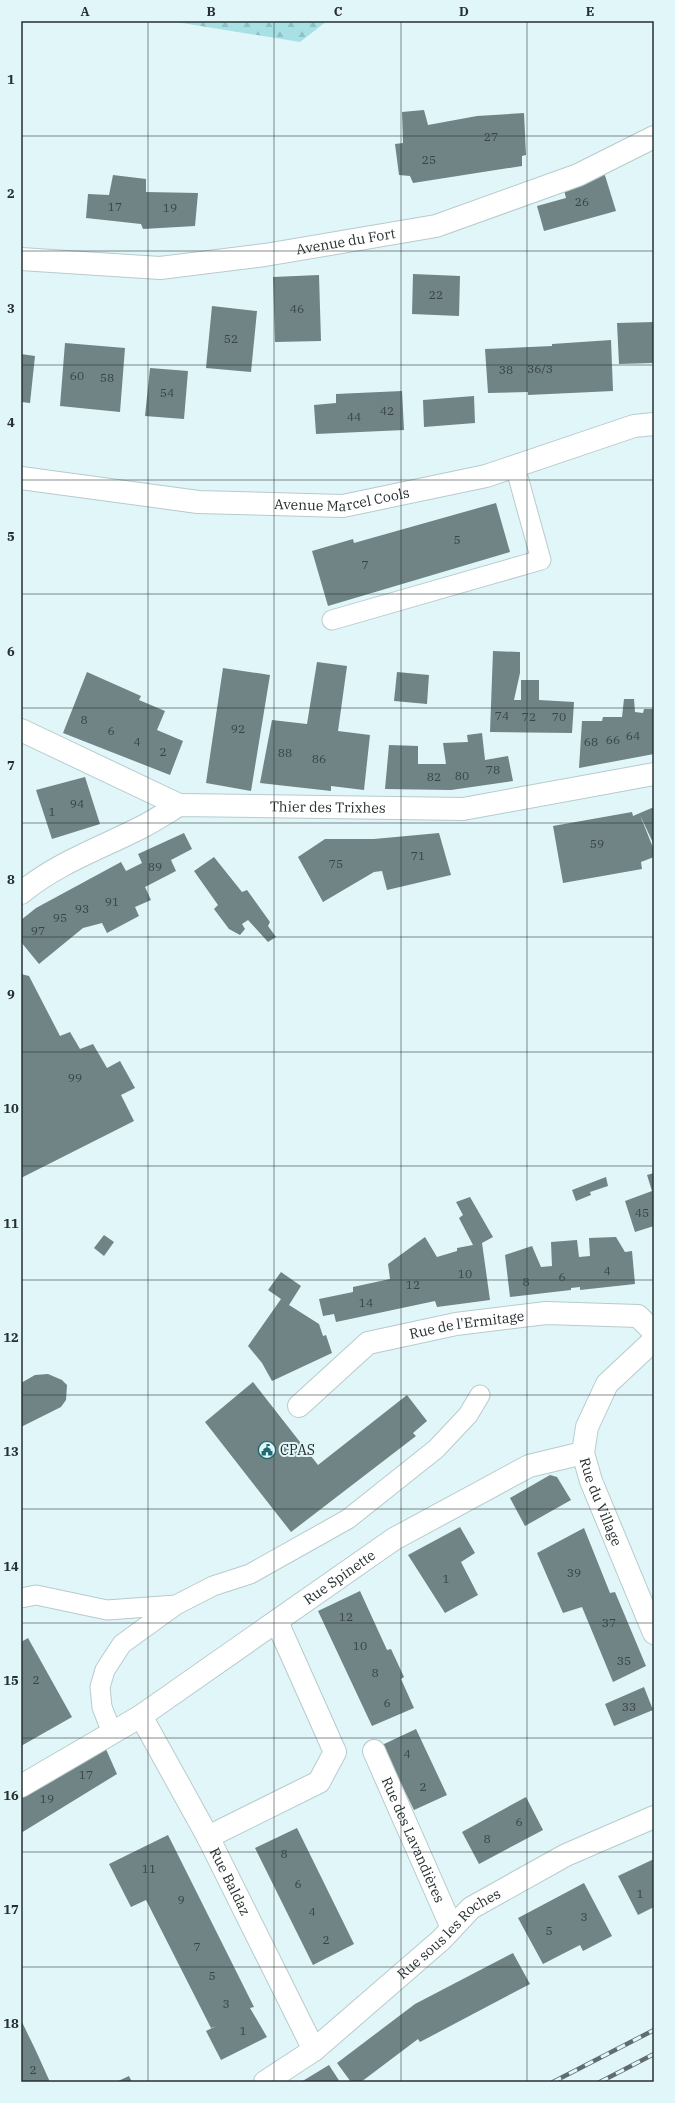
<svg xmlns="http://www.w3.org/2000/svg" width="675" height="2103" font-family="'IBM Plex Serif',serif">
<defs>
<pattern id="forest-firs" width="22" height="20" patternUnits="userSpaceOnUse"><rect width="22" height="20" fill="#a7e1e6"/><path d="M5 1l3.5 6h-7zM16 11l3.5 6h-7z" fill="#90c1c6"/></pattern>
</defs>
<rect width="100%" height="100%" fill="#e1f6f8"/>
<path fill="url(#forest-firs)" d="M170 21H327L300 42Z"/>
<path fill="#708385" d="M424 110 428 125 477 116 524 113 526 155 522 156V166L413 183 410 176 399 175 395 144 403 143 402 112Z
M603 169 616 211 544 231 537 206 566 198 563 186Z
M113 175 146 179V192L198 193 195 226 143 229 141 224 86 218 88 194 109 195Z
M413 274 460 276 459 316 412 314Z
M319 275 321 341 275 342 273 277Z
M212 306 257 311 251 372 206 368Z
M654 322V363L619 364 617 323Z
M611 340 613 391 528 395V392L488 393 485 349 552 346V344Z
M65 343 125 348 120 412 60 406Z
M21 354 35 356 30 403 21 402Z
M150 368 188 371 184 419 145 416Z
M402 391 404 430 316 434 314 405 336 403V394Z
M474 396 475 423 424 427 423 400Z
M496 503 510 552 328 606 312 551 353 539 354 543Z
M493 651 520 652V673L514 700H521V680H539V700L574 702 572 733 490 732Z
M317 662 347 666 338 731 370 735 364 790 331 786V791L260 783 272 720 307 724Z
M223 668 270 675 251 791 206 783Z
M87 672 141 696 139 700 165 711 157 730 183 741 170 775 63 733Z
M397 672 429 675 427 704 394 701Z
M624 699H634L635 712 643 713 644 709H654V754L579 768 582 721H602L603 717H622Z
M482 733 485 760 508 756 513 781 451 790 385 789 389 745 418 746V764H446L443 743 468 742 467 735Z
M85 777 100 824 52 839 36 790Z
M654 807V845L640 815 654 850V857L641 862 642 869 563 883 553 826 632 812 633 816Z
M184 833 192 849 171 860 176 871 145 887 151 900 135 907 139 916 107 933 102 923 83 928 39 964 21 942V920L36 908 121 862 126 871 142 863 138 854Z
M439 833 451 875 387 890 382 871 374 872 323 902 298 857 325 839H374Z
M214 857 242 892 247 890 270 922 268 926 276 937 268 942 248 920 242 924 245 929 240 935 229 929 214 909 218 905 194 871Z
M21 974 29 976 60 1036 70 1032 80 1049 93 1044 107 1068 120 1061 135 1088 121 1095 134 1121 21 1178Z
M654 1173V1226L635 1232 625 1201 652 1191 647 1175Z
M606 1177 608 1186 590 1192 591 1195 576 1201 572 1190Z
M470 1197 493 1237 482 1243 490 1300 437 1307 435 1301 336 1322 334 1314 323 1316 319 1299 353 1292V1287L390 1279 388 1264 425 1237 437 1257 457 1251V1248L473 1245 459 1218 463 1215 456 1202Z
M104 1235 114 1242 104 1256 94 1248Z
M616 1237 625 1252 632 1251 635 1284 580 1290V1287L571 1288V1290L510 1297 505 1255 532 1246 541 1267 552 1266 551 1242 577 1240 579 1257 590 1256 589 1238Z
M281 1272 301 1286 289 1305 319 1324 323 1336 326 1335 332 1353 272 1381 262 1363 248 1346 281 1299 268 1290Z
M48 1374 62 1380 67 1385 66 1400 61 1407 21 1427V1383L35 1375Z
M253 1382 318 1465 407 1395 427 1421 413 1433 416 1436 291 1532 205 1422Z
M550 1475 557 1477 571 1500 525 1526 510 1498Z
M460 1527 475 1553 461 1562 478 1595 445 1613 408 1555Z
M584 1528 610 1593 615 1592 646 1666 613 1682 582 1607 563 1613 537 1553Z
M360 1591 387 1650 391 1649 404 1677 401 1679 414 1708 372 1726 318 1611Z
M28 1638 72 1717 21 1746V1642Z
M644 1687 653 1710 614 1726 605 1704Z
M416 1729 447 1795 414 1810 382 1745Z
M105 1747 117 1774 21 1833V1796Z
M526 1797 543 1830 479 1864 462 1832Z
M297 1828 354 1944 313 1965 255 1848Z
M168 1835 254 2007 250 2008 267 2037 221 2060 206 2031 216 2026 211 2028 146 1900 131 1907 109 1864Z
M654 1859V1907L638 1915 618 1876Z
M584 1883 612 1936 583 1951 580 1945 543 1964 518 1918Z
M513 1953 530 1984 420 2042 418 2039 361 2082H351L337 2063 415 2004Z
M21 2020 36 2051 50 2082H21Z
M329 2065 340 2082H301Z
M129 2076 132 2082H116Z"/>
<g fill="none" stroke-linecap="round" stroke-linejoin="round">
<defs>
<path id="lane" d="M332 620 541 560 515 466
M21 1598 36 1595 107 1610 176 1605
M112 1733 102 1707 100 1687 105 1670 122 1644 176 1605 213 1586 250 1574 348 1519 436 1449 468 1415 480 1395"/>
<g id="street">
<path id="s1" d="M21 259 160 268 265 255 436 226 578 175 654 137"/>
<path d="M21 730 179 805"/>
<path id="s2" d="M21 893C57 863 101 848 142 827 154 821 166 813 179 805L463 809 654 774"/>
<path id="s3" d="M299 1406 368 1343 456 1324 546 1313 638 1316 654 1332"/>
<path id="s4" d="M141 1716 208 1837 314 2050"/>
<path id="s5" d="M374 1751 452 1928"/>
<path id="s6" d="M21 1786 141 1716 394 1539 529 1466 583 1453"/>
<path d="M208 1837 319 1782 335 1752 277 1622"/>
<path id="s7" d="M265 2082 314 2050 441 1940 471 1908 566 1855 654 1817"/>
</g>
<g id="secondary">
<path id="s8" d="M21 478 198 502 343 506 486 476 634 426 654 424"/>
<path id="s9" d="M654 1340 607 1384 587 1427 583 1453 591 1481 654 1633"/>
</g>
</defs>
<use href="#lane" stroke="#b7cbcd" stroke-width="21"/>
<use href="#street" stroke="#b7cbcd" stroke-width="24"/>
<use href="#secondary" stroke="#b7cbcd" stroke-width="24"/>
<use href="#lane" stroke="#fff" stroke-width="19"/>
<use href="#street" stroke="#fff" stroke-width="22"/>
<use href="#secondary" stroke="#fff" stroke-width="22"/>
<defs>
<path id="rail" d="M553 2082 654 2030
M600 2082 654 2054"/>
</defs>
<use href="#rail" stroke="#606c6e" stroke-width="4.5"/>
<use href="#rail" stroke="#e1f6f8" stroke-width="3" stroke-dasharray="9" stroke-linecap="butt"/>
</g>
<path fill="none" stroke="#272f30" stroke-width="1" stroke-opacity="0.55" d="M148 21V2082M274 21V2082M401 21V2082M527 21V2082M21 136H654M21 251H654M21 365H654M21 480H654M21 594H654M21 708H654M21 823H654M21 937H654M21 1052H654M21 1166H654M21 1280H654M21 1395H654M21 1509H654M21 1623H654M21 1738H654M21 1852H654M21 1967H654"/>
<defs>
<symbol id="civic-ring" viewBox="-11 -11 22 22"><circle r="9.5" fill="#e1f6f8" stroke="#1f6b71" stroke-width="1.5"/><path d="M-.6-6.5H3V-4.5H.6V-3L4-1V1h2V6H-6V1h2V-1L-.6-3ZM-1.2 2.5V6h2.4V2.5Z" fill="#1f6b71"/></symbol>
</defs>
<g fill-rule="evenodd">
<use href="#civic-ring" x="257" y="1440" width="20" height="20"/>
</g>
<g text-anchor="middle" stroke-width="4" stroke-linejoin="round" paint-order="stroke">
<g font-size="12" fill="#394445">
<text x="491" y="141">27</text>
<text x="429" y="164">25</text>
<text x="582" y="206">26</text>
<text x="115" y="211">17</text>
<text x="170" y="212">19</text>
<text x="436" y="299">22</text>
<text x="297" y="313">46</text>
<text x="231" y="343">52</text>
<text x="540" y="373">36/3</text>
<text x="506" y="374">38</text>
<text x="77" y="380">60</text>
<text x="107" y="382">58</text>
<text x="167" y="397">54</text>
<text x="387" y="415">42</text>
<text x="354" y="421">44</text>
<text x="457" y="544">5</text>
<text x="365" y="569">7</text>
<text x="502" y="720">74</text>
<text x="529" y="721">72</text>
<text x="559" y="721">70</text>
<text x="84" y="724">8</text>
<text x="238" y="733">92</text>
<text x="111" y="735">6</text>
<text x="633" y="740">64</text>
<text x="613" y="744">66</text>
<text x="137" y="746">4</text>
<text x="591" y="746">68</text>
<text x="163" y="756">2</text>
<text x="285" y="757">88</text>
<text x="319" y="763">86</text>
<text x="493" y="774">78</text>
<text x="462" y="780">80</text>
<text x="434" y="781">82</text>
<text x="77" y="808">94</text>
<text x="52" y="816">1</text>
<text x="597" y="848">59</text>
<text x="418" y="860">71</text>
<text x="336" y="868">75</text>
<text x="155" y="871">89</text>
<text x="112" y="906">91</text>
<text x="82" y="913">93</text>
<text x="60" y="922">95</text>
<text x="38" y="935">97</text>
<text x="75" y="1082">99</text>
<text x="642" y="1217">45</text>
<text x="607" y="1275">4</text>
<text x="465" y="1278">10</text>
<text x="562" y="1281">6</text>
<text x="526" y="1286">8</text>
<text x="413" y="1289">12</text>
<text x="366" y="1307">14</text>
<text x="574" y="1577">39</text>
<text x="446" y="1583">1</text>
<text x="346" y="1621">12</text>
<text x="609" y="1627">37</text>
<text x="360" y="1650">10</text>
<text x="624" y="1665">35</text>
<text x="375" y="1677">8</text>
<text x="36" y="1684">2</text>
<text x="387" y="1707">6</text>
<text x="629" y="1711">33</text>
<text x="407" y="1758">4</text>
<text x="86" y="1779">17</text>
<text x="423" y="1791">2</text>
<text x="47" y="1803">19</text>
<text x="519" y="1826">6</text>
<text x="487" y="1843">8</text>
<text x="284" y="1858">8</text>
<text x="149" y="1873">11</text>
<text x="298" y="1888">6</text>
<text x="640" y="1898">1</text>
<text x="181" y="1904">9</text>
<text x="312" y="1916">4</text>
<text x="584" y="1921">3</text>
<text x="549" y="1935">5</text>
<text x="326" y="1944">2</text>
<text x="197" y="1951">7</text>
<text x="212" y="1980">5</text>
<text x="226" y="2008">3</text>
<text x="243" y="2035">1</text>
<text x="33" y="2074">2</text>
</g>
<g font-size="14" fill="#272f30" stroke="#e1f6f8">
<text dy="5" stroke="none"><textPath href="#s1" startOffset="327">Avenue du Fort</textPath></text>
<text dy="5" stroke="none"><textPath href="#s8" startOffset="323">Avenue Marcel Cools</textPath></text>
<text dy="5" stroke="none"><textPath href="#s2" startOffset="330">Thier des Trixhes</textPath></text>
<text dy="5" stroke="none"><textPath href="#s3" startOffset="194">Rue de l'Ermitage</textPath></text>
<text dy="5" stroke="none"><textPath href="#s9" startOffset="190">Rue du Village</textPath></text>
<text dy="5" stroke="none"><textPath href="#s6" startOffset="381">Rue Spinette</textPath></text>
<text dy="5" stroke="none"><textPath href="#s5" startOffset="97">Rue des Lavandières</textPath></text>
<text dy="5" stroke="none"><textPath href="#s4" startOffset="188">Rue Baldaz</textPath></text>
<text dy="5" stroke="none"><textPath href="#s7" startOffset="237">Rue sous les Roches</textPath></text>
</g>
<g font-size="14" fill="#272f30" stroke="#e1f6f8" text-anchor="start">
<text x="280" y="1455">CPAS</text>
</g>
</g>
<rect width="675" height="2103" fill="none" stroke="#e1f6f8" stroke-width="44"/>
<rect x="22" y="22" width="631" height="2059" fill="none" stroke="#272f30" stroke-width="1.5"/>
<g font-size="13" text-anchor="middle" font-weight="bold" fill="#272f30">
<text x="85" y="16">A</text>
<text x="211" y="16">B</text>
<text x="338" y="16">C</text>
<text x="464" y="16">D</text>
<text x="590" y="16">E</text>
<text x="11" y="84">1</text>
<text x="11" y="198">2</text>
<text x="11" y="313">3</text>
<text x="11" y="427">4</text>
<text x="11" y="541">5</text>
<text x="11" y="656">6</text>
<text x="11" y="770">7</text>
<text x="11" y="884">8</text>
<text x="11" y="999">9</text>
<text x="11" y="1113">10</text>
<text x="11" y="1228">11</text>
<text x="11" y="1342">12</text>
<text x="11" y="1456">13</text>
<text x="11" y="1571">14</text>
<text x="11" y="1685">15</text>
<text x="11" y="1800">16</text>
<text x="11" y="1914">17</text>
<text x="11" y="2028">18</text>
</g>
</svg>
